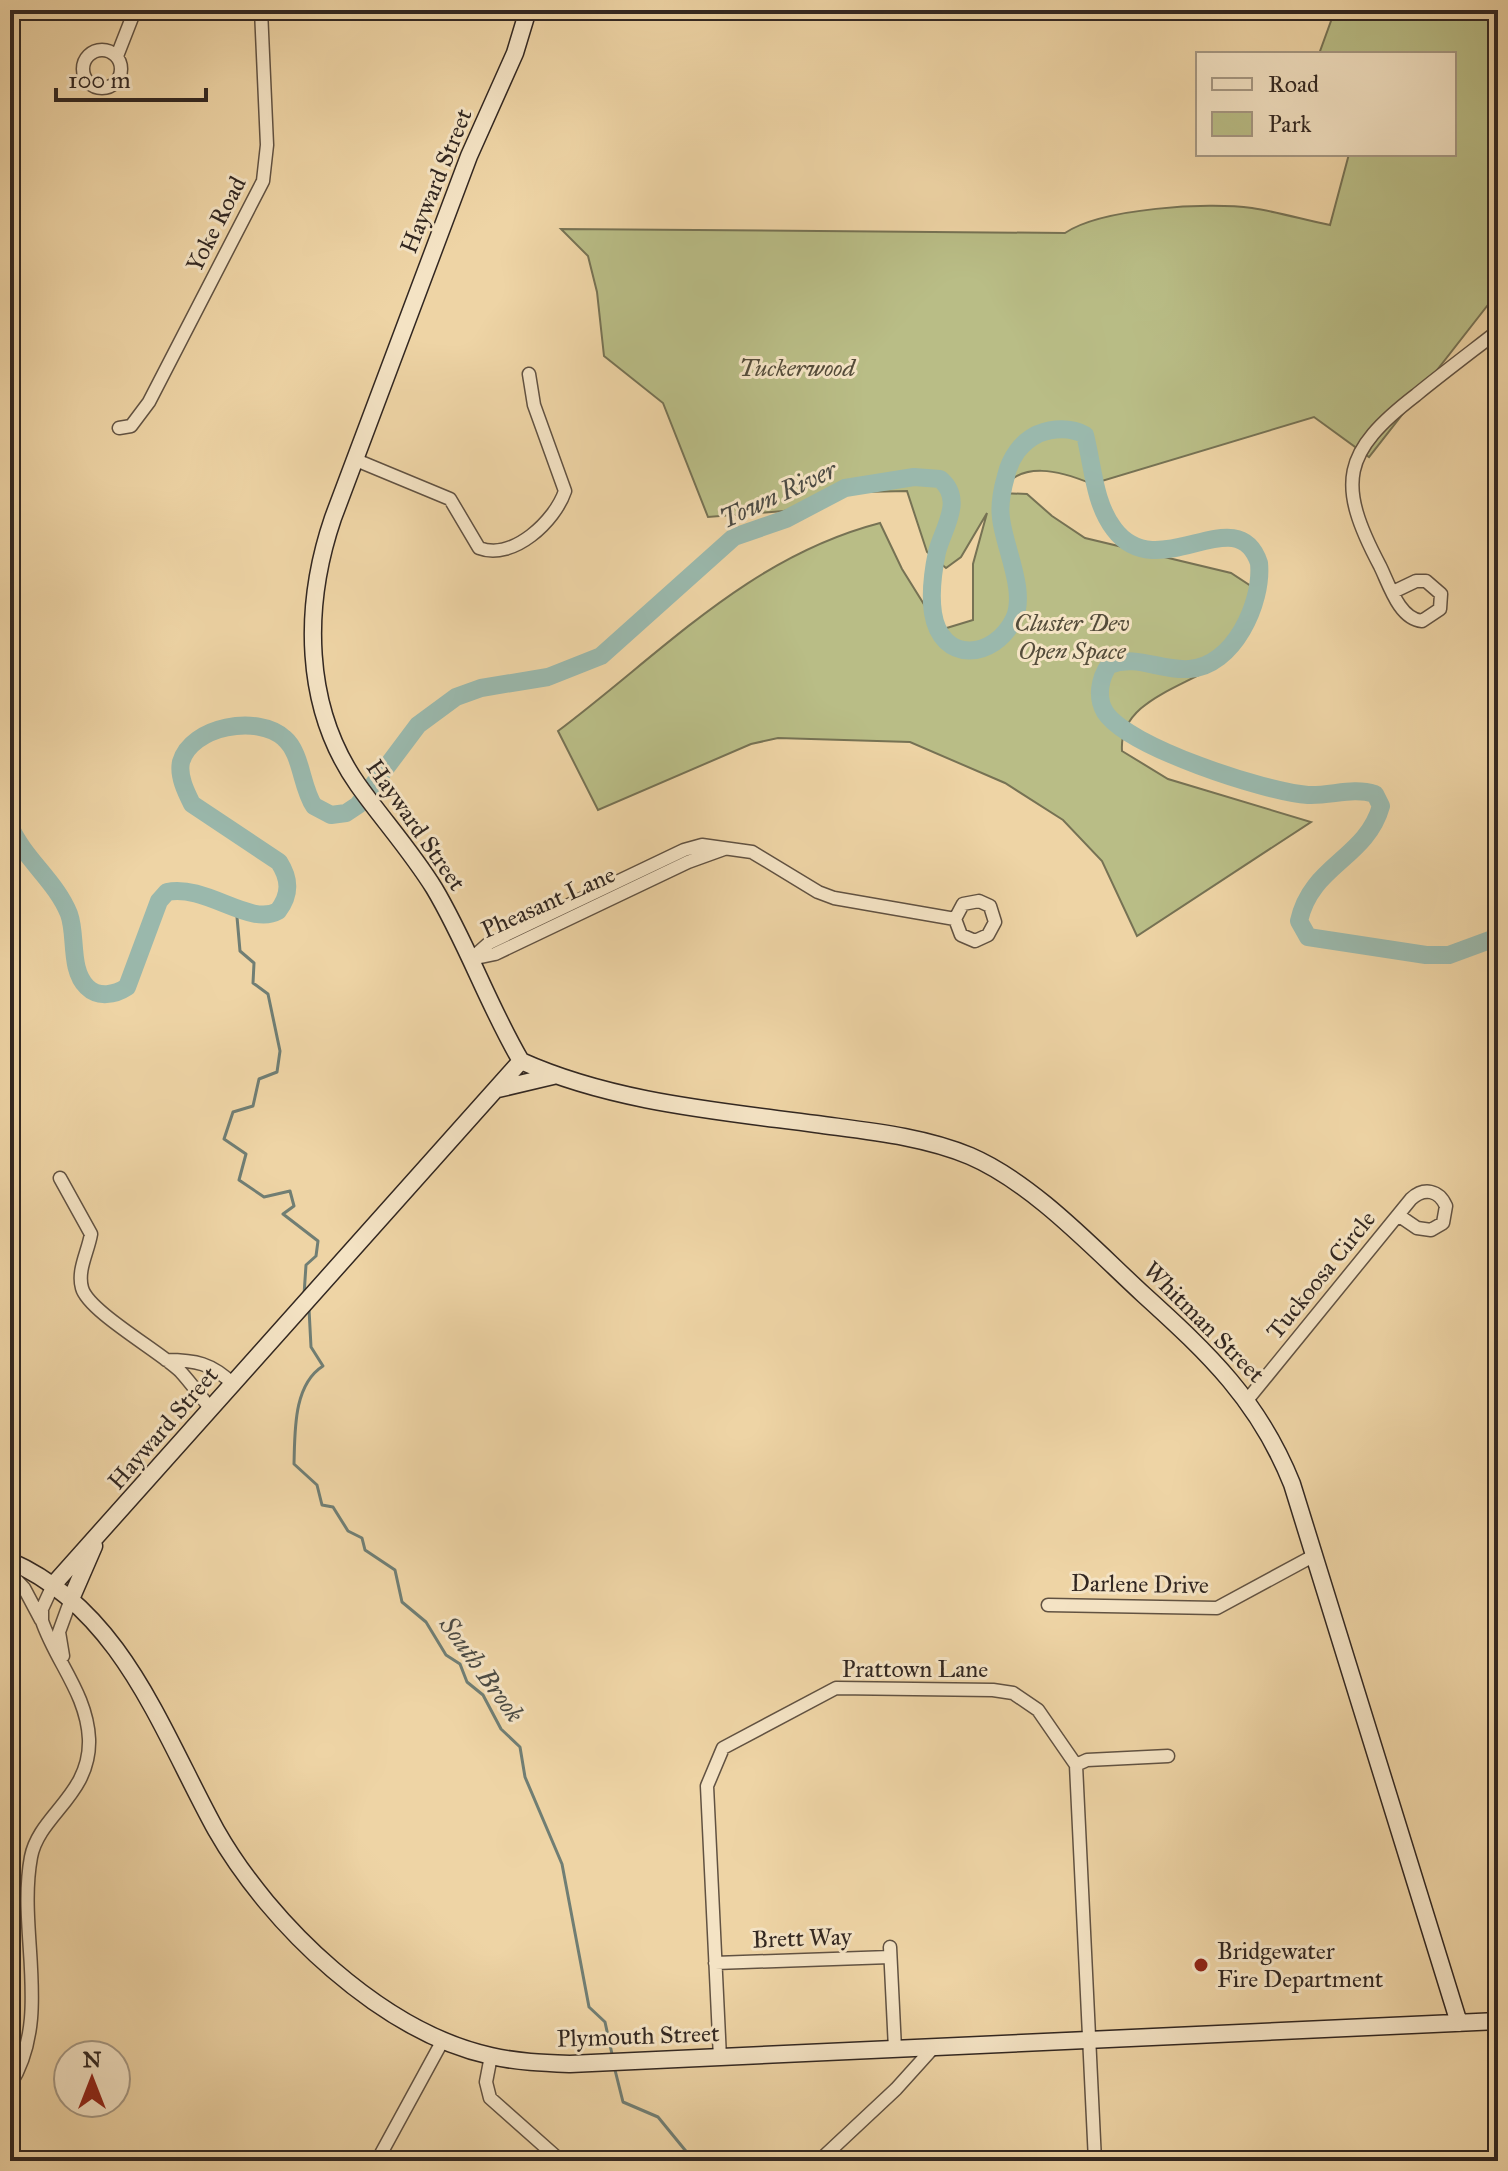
<svg xmlns="http://www.w3.org/2000/svg" width="1508" height="2171" font-family="'IM FELL Great Primer',serif">
<rect width="100%" height="100%" fill="#eed4a5"/>
<filter id="stains"><feTurbulence type="fractalNoise" baseFrequency=".0025" numOctaves="4"/><feColorMatrix values="0 0 0 0 .2 0 0 0 0 .09 0 0 0 0 .02 0 0 0 .5 -.17"/></filter>
<radialGradient id="worn" r=".72"><stop offset=".6" stop-color="#630" stop-opacity="0"/><stop offset="1" stop-color="#630" stop-opacity=".3"/></radialGradient>
<path fill="#b9bd86" stroke="#767254" stroke-width="2" d="M1335 10H1498V292L1369 457 1314 417 1092 484C1061 471 1020 459 999 493L1027 494 1052 516 1085 538 1231 573 1260 592C1257 614 1251 632 1236 649 1205 685 1118 693 1122 751L1168 779 1311 822 1137 936 1102 861 1063 820 1005 783 910 742 778 738 751 744 598 810 558 731C663 652 749 557 880 523L902 569 940 630 973 620V564L987 513 961 557 946 568 927 552 907 491 860 492 784 511 708 517 663 403 604 356 597 292 588 256 561 229 1065 233C1102 208 1208 202 1252 208 1278 212 1305 220 1330 225L1349 154H1454V54H1319Z"/>
<g fill="none" stroke-linecap="round" stroke-linejoin="round">
<path stroke="#707e74" stroke-width="3" d="M241 910 237 917 240 951 254 963 253 983 268 994 280 1051 277 1072 259 1079 253 1106 233 1112 224 1139 246 1154 239 1180 264 1197 290 1191 294 1206 283 1214 318 1241 316 1256 306 1265 304 1295
M309 1309 311 1347 323 1366C293 1385 295 1432 294 1464L317 1485 322 1505 333 1507 348 1531 362 1538 365 1550 395 1570 402 1602 426 1622 446 1655 460 1664 467 1682 483 1695 501 1729 520 1747 525 1777 562 1864 589 2007 605 2022 612 2054
M614 2066 623 2102 658 2117 694 2161"/>
<path stroke="#9ab8ac" stroke-width="18" d="M10 826C24 859 56 881 69 914 77 936 69 969 87 987 98 998 115 995 127 987L159 901 167 892C206 884 250 927 278 911 291 894 290 879 279 862L192 804C186 792 178 776 181 762 191 726 258 714 284 738 302 753 301 787 314 806L331 815 346 813 358 805 418 725 456 697 481 688 548 677 601 656 734 537 786 519 845 488 914 477 940 479C965 500 943 528 937 552 933 571 930 593 933 613 941 664 994 660 1014 619 1027 591 1004 547 1001 518 999 504 1002 490 1006 476 1010 458 1021 442 1038 434 1053 428 1071 427 1085 435 1093 466 1094 503 1114 529 1158 588 1237 497 1259 563 1263 603 1233 667 1189 669 1160 671 1137 654 1109 665 1100 678 1096 697 1105 712 1127 747 1266 792 1308 795 1332 796 1352 787 1375 794L1381 806C1366 859 1311 865 1299 921L1308 937 1426 955H1449L1498 937"/>
<defs>
<path id="street" d="M83 69a19 19 0 1 1 38 0a19 19 0 1 1-38 0Z
M117 56 135 10
M119 428 131 426 149 402 263 181 267 145 261 10
M356 460 450 499 479 548C513 561 555 521 565 491L534 405 529 374
M1393 592 1416 581H1426L1441 594 1440 609 1422 621C1399 619 1389 584 1380 566 1336 483 1342 452 1416 395 1443 373 1471 352 1498 331
M471 959 489 943 684 850 702 845 752 852 818 892 834 898 955 919 963 904 979 901 990 906 995 922 988 935 975 941 961 935 955 919
M471 959 495 954 688 862 724 849
M60 1178 91 1234C88 1252 77 1270 82 1288 88 1311 159 1351 180 1371 191 1383 201 1397 211 1409
M166 1360C195 1360 212 1363 234 1385
M1248 1399 1411 1199C1424 1187 1439 1190 1446 1206L1443 1223 1431 1230 1417 1228 1398 1215
M10 1573 24 1588 41 1620
M1048 1605 1217 1608 1315 1555
M63 1656 59 1632 71 1599
M1076 1765 1087 1760 1168 1756
M890 1947 895 2049
M715 1963 890 1957
M491 2056 486 2082 490 2098 561 2161
M720 2058 707 1786 723 1748 836 1688 993 1690 1013 1693 1038 1710 1076 1765 1095 2161
M10 2085C53 2017 17 1932 31 1857 39 1815 91 1795 89 1739 87 1694 56 1662 42 1621V1609L53 1585
M377 2161 443 2040
M819 2161 896 2089 933 2048"/>
<path id="secondary" d="M521 1061C612 1102 718 1111 816 1124 867 1131 922 1136 970 1156 1033 1183 1094 1249 1144 1295 1209 1354 1259 1401 1292 1484L1459 2023
M498 1089 553 1076
M10 1561C122 1610 161 1730 216 1830 270 1925 382 2032 491 2056 517 2062 544 2063 570 2064L1498 2021
M53 1585 521 1061C488 1005 467 943 434 888 411 851 383 820 358 785 303 707 303 606 333 518L469 156 515 53 528 10
M71 1599 94 1546"/>
</defs>
<use href="#street" stroke="#615242" stroke-width="15"/>
<use href="#secondary" stroke="#322721" stroke-width="19"/>
<use href="#street" stroke="#f4e3c4" stroke-width="12"/>
<use href="#secondary" stroke="#f4e3c4" stroke-width="16"/>
</g>
<circle fill="#8f2418" stroke="#f4e3c4" stroke-width="3" cx="1201" cy="1965" r="8"/>
<g text-anchor="middle" stroke-width="6" stroke-linejoin="round" paint-order="stroke">
<g font-size="24" fill="#322721" stroke="#f4e3c4">
<text transform="translate(436 181) rotate(-68)" y="8">Hayward Street</text>
<text transform="translate(216 224) rotate(-63)" y="8">Yoke Road</text>
<text transform="translate(416 825) rotate(55)" y="8">Hayward Street</text>
<text transform="translate(548 902) rotate(-24)" y="8">Pheasant Lane</text>
<text transform="translate(1321 1275) rotate(-51)" y="8">Tuckoosa Circle</text>
<text transform="translate(1204 1322) rotate(45)" y="8">Whitman Street</text>
<text transform="translate(163 1428) rotate(-49)" y="8">Hayward Street</text>
<text transform="translate(1140 1584) rotate(1)" y="8">Darlene Drive</text>
<text x="915" y="1677">Prattown Lane</text>
<text transform="translate(802 1938) rotate(-2)" y="8">Brett Way</text>
<text transform="translate(638 2036) rotate(-2)" y="8">Plymouth Street</text>
</g>
<g font-size="24" font-style="italic" fill="#544c3a" stroke="#f4e3c4">
<text x="797" y="376">Tuckerwood</text>
<text x="1072" y="631">Cluster Dev<tspan x="1072" dy="28">Open Space</tspan></text>
</g>
<g font-size="24" fill="#322721" stroke="#f4e3c4" text-anchor="start">
<text x="1217" y="1959">Bridgewater<tspan x="1217" dy="28">Fire Department</tspan></text>
</g>
<g font-size="26" font-style="italic" fill="#4c4b44" stroke="#f4e3c4">
<text transform="translate(778 494) rotate(-25)" y="9">Town River</text>
<text transform="translate(482 1669) rotate(54)" y="9">South Brook</text>
</g>
</g>
<rect width="1508" height="2171" fill="none" stroke="#eed4a5" stroke-width="40"/>
<rect x="12" y="12" width="1484" height="2147" fill="none" stroke="#322721" stroke-width="4"/>
<rect x="20" y="20" width="1468" height="2131" fill="none" stroke="#322721" stroke-width="2"/>
<rect x="1196" y="52" width="260" height="104" fill="#f4e3c4" stroke="#a69883" stroke-width="2"/>
<rect x="1212" y="78" width="40" height="12" fill="#f4e3c4" stroke="#a69883" stroke-width="2"/>
<text x="1268" y="92" font-size="24" fill="#322721">Road</text>
<rect x="1212" y="112" width="40" height="24" fill="#b9bd86" stroke="#a69883" stroke-width="2"/>
<text x="1268" y="132" font-size="24" fill="#322721">Park</text>
<g transform="translate(92 2079)"><circle r="38" fill="#f4e3c4" stroke="#a69883" stroke-width="2"/>
<path d="M0-6L14 30L0 20L-14 30Z" fill="#8f2418"/>
<text y="-12" font-size="22" font-weight="bold" text-anchor="middle" fill="#322721">N</text>
</g>
<path d="M56 88v12h150v-12" fill="none" stroke="#322721" stroke-width="4"/>
<text x="68" y="88" font-size="24" fill="#322721" stroke="#f4e3c4" stroke-width="6" paint-order="stroke">100 m</text>
<rect width="100%" height="100%" filter="url(#stains)"/>
<rect width="100%" height="100%" fill="url(#worn)"/>
</svg>
